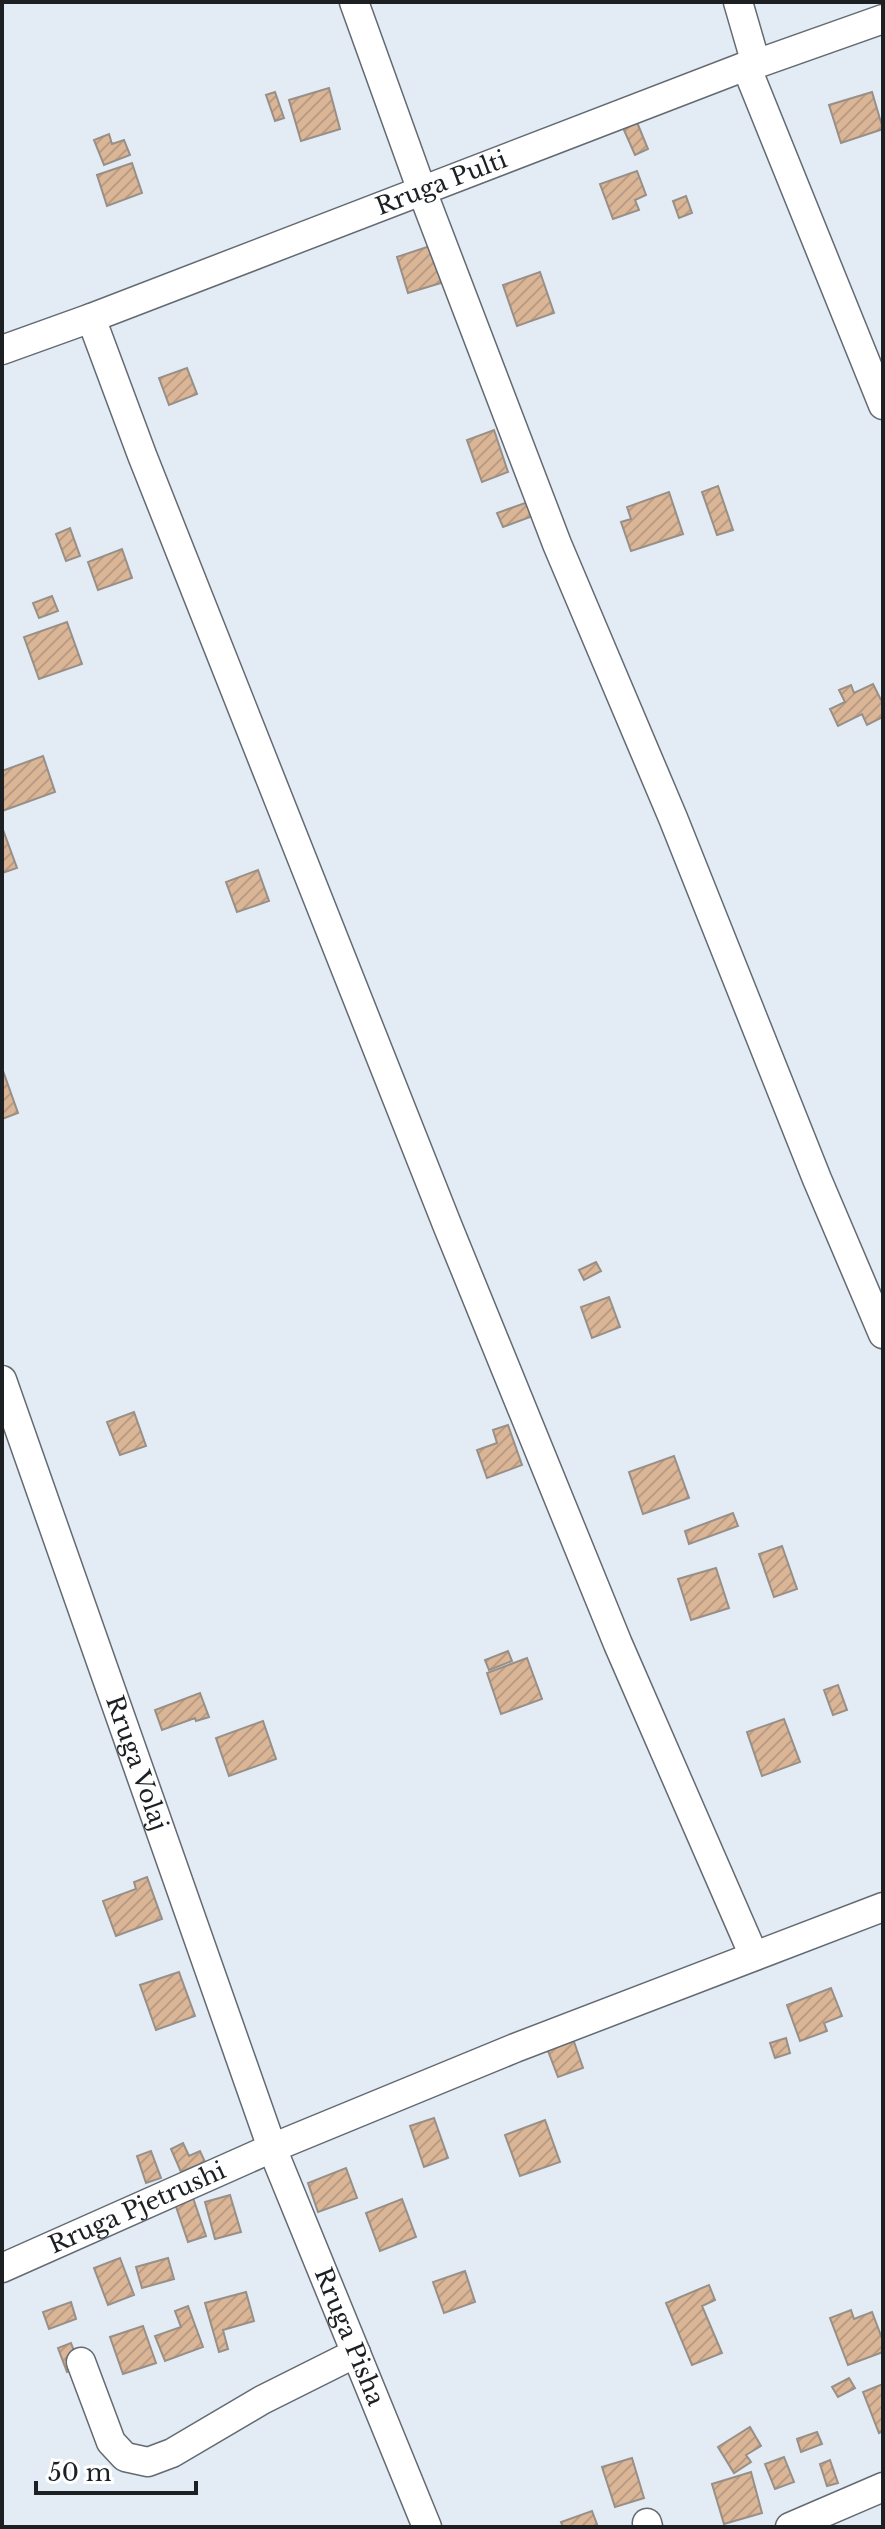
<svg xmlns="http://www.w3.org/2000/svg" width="885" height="2529" font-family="'Libre Baskerville',serif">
<defs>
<pattern id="building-hatch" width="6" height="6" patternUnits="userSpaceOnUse" patternTransform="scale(2)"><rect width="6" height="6" fill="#dab697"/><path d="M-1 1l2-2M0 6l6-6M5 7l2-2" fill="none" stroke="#bb9c82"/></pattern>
</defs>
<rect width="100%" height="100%" fill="#e3ebf5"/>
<path fill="url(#building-hatch)" stroke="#988f87" stroke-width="2" d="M329 88 340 129 301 141 289 100Z
M275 92 284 118 275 121 266 95Z
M872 92 883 129 841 143 829 105Z
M634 115 648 149 635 155 620 121Z
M109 134 112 144 124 140 130 155 104 165 94 140Z
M132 163 142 193 107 206 97 175Z
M637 171 646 195 635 200 639 210 613 219 600 184Z
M686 196 692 213 679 218 673 201Z
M433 245 444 282 408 293 397 257Z
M540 272 554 313 517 326 503 285Z
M187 368 197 394 169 405 159 378Z
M494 430 508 472 482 482 467 440Z
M718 486 733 530 717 535 702 492Z
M669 492 683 534 631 551 621 522 631 519 627 507Z
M528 502 533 516 503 527 497 513Z
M70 528 80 556 66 561 56 534Z
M122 549 132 578 98 590 88 562Z
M52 596 58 611 39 618 33 603Z
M67 622 82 664 39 679 24 637Z
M873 684 881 700 883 699V717L867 725 862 714 838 726 830 709 845 702 839 690 851 685 854 693Z
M43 756 55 792 2 811V771Z
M2 827 17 868 2 873Z
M258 870 269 901 237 912 226 882Z
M2 1068 18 1113 2 1119Z
M596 1262 601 1271 584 1280 579 1270Z
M609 1297 620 1327 592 1338 581 1307Z
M134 1412 146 1446 120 1455 107 1422Z
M508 1425 522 1465 487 1478 477 1450 497 1443 493 1430Z
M674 1456 689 1498 643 1514 629 1472Z
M733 1513 738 1526 689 1544 685 1531Z
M782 1546 797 1589 774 1597 759 1554Z
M716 1568 729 1608 691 1620 678 1579Z
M508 1651 512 1661 489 1670 485 1660Z
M527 1658 542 1699 501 1714 487 1673Z
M838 1685 847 1710 833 1715 824 1690Z
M200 1693 209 1717 196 1721 195 1718 162 1730 155 1710Z
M784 1719 800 1762 762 1776 747 1732Z
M263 1721 276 1759 229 1776 216 1738Z
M147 1877 162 1919 116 1936 103 1901 136 1889 134 1882Z
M179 1972 195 2016 156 2030 140 1985Z
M831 1988 842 2016 824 2023 827 2031 800 2041 787 2005Z
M571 2033 583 2068 558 2077 545 2043Z
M786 2038 790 2053 775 2058 770 2043Z
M434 2118 448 2158 424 2167 410 2126Z
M545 2120 560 2162 520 2176 505 2135Z
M183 2143 189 2156 200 2151 205 2162 181 2172 171 2149Z
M151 2151 161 2178 146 2183 137 2156Z
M346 2168 357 2198 318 2212 308 2183Z
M190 2189 206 2236 188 2242 172 2195Z
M230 2195 241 2232 215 2239 205 2202Z
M402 2199 416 2237 380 2251 366 2213Z
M120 2258 134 2295 108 2305 94 2268Z
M168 2258 174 2279 142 2288 136 2267Z
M465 2271 475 2302 444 2313 433 2282Z
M709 2285 715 2300 702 2306 722 2353 692 2365 666 2303Z
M246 2292 254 2321 223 2330 228 2349 219 2352 205 2303Z
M71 2302 76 2319 49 2329 43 2312Z
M188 2306 203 2347 165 2361 155 2336 181 2327 175 2311Z
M851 2310 854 2319 872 2312 883 2341V2352L848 2365 830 2318Z
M143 2326 156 2363 123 2374 110 2337Z
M71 2343 80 2367 67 2372 58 2348Z
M849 2378 855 2388 838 2397 832 2387Z
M883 2384V2431L879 2433 863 2392Z
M750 2427 761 2446 746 2455 751 2462 734 2473 718 2447Z
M817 2432 822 2444 801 2452 797 2439Z
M784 2457 794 2482 775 2489 765 2464Z
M632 2458 644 2498 615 2507 602 2467Z
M830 2460 838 2483 827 2486 820 2464Z
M751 2472 762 2513 724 2524 712 2484Z
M592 2511 598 2527H563L561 2522Z"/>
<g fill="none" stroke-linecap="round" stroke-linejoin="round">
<defs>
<g id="minor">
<path d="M354 2 422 191 557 544 673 818 817 1179 883 1334"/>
<path d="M738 2 756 64"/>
<path d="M746 66 883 405"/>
<path d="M91 318 142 455 448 1227 618 1644 754 1956"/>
<path id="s1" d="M2 350 91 318 746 66 756 64 883 19"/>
<path id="s2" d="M2 1380 272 2148 427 2527"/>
<path id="s3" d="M2 2268 272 2148 515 2048 883 1907"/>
<path d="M81 2362 111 2442 125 2457 148 2462 172 2453 262 2400 356 2353"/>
<path d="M647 2523 648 2527"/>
<path d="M790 2527 883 2487"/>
</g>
</defs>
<use href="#minor" stroke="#636a72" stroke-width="31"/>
<use href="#minor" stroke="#fff" stroke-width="28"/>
</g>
<g text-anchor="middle" stroke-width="6" stroke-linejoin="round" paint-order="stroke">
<g font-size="24" fill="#1d2023" stroke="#fff">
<text dy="8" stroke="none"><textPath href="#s1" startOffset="470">Rruga Pulti</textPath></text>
<text dy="8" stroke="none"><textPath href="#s2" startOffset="406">Rruga Volaj</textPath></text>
<text dy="8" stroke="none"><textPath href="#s3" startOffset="148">Rruga Pjetrushi</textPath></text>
<text dy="8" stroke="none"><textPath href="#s2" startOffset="1018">Rruga Pisha</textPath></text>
</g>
</g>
<rect width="885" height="2529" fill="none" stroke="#1d2023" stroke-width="8"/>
<path d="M36 2481v12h160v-12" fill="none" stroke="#1d2023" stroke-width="4"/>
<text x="48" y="2481" font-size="24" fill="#1d2023" stroke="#ffffff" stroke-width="6" paint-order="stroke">50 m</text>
</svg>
